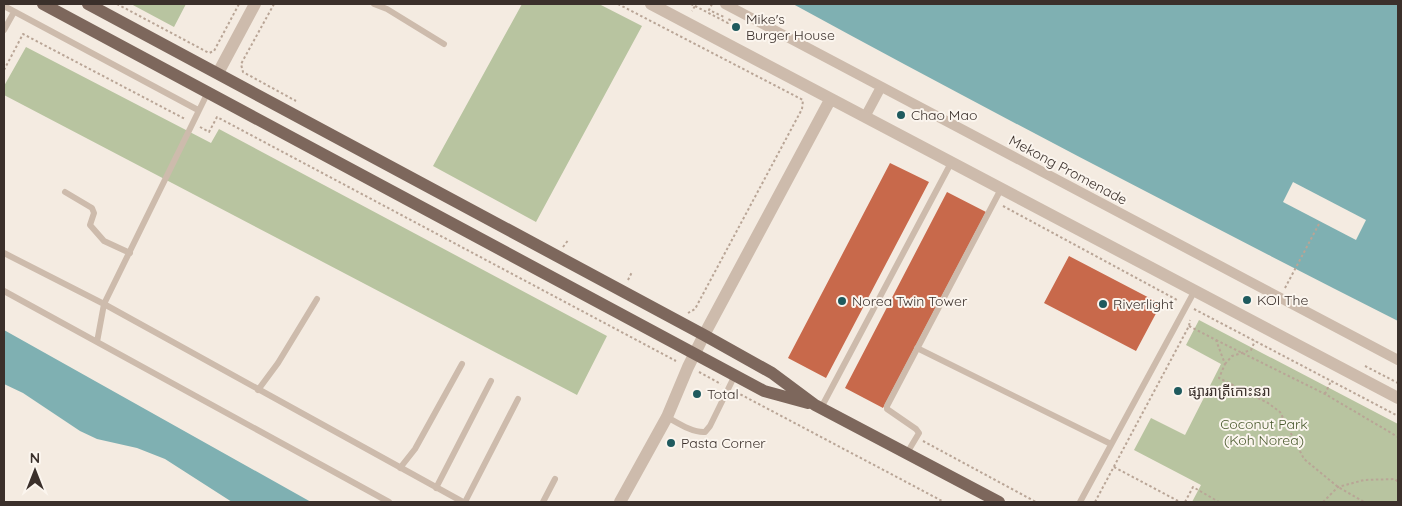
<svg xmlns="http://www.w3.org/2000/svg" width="1402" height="506" font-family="Quicksand,'Noto Sans Khmer',sans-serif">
<rect width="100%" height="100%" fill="#f4ebe1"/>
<path fill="#b8c4a0" d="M131 4H186L174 27Z
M522 4H599L642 26 536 222 433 166Z
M26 47 211 143 219 129 607 336 577 395 4 95V86Z
M1199 320 1398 424V502H1192L1201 485 1134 450 1151 418 1185 435 1221 364 1186 345Z"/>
<path fill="#7fb0b2" d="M793 4H1398V321C1195 218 993 113 793 4Z
M4 330 311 502H232L165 459 137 448 97 439 80 431 23 393 4 384Z"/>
<path fill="#f4ebe1" d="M1293 182 1366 220 1356 240 1283 202Z"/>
<path fill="#c8694b" d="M890 163 929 182 826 378 788 358Z
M947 192 986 212 883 408 845 388Z
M1069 256 1161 304 1136 351 1044 303Z"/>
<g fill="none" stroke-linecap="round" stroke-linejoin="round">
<path stroke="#b9a596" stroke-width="2" stroke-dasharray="2.5 2.5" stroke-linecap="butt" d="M117 4 209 53 214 51 239 4
M274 4 241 64 243 72 296 101
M618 4 803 100 802 109 695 309 688 313
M691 4 695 6 692 11
M712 4 709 10 724 17
M695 6 728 23 730 20 728 19
M4 70 23 34 185 119
M200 127 209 132 217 117 676 361
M1003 206 1179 301
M563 247 569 239
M628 280 632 272
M1285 288 1320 222
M1194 309 1398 416
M1189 326 1216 340 1225 364 1219 378 1268 403 1280 412 1304 459 1338 487 1364 502
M1216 340 1325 394 1398 437
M1225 364 1232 356 1251 350 1255 341
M1365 366 1398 383
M699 372 721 384
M736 392 944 502
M1325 394 1331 381
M923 441 1036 502
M1114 467 1180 502
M1095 502 1189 326 1190 320
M1185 502 1193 487 1219 502
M1323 502 1338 487 1364 480 1395 479 1398 482"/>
<path stroke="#cdbbac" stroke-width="6" d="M374 4 387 9 444 44
M4 6 198 110
M4 30 14 12
M65 192 92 208 94 213 90 225 104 241 130 253
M4 253 104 304 463 502
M4 291 389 502
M97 342 104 304 208 92
M917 348 1111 444
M258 390 278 363 317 299
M821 408 951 163
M667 417C678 423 693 433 705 432L710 426 735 375
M907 453 919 433 916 429 887 409V406L1001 189
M400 468 415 449 462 364
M436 488 491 381
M465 502 518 399
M543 502 555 479
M1080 502 1194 292"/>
<path stroke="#cdbbac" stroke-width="10" d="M725 4 1398 360
M865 117 881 87"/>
<path stroke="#cdbbac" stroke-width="12" d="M651 4 1398 398
M218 73 255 4
M620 502 667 417 688 367 704 335 830 100"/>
<path stroke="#7d675c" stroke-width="12" d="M43 4 764 391 808 403
M88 4 704 335 772 373 815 405 999 502"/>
</g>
<g fill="#1f5a5e" stroke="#fbf5ee" stroke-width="2">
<circle cx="736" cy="27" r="5"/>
<circle cx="901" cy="115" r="5"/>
<circle cx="1247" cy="300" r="5"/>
<circle cx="842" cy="301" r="5"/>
<circle cx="1103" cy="304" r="5"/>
<circle cx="1178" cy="391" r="5"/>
<circle cx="697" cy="394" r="5"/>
<circle cx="671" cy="443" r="5"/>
</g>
<g text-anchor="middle" stroke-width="4" stroke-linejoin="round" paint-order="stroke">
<g font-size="14" fill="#3b302b" stroke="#fbf5ee" text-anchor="start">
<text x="746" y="24">Mike's<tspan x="746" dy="16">Burger House</tspan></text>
<text x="911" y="120">Chao Mao</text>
<text x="1257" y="305">KOI The</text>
<text x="852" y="306">Norea Twin Tower</text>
<text x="1113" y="309">Riverlight</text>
<text x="1188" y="396">ផ្សាររាត្រីកោះនរា</text>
<text x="707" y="399">Total</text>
<text x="681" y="448">Pasta Corner</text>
</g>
<g font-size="14" fill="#3b302b" stroke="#fbf5ee">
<text transform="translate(1068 170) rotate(28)" y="5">Mekong Promenade</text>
</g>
<g font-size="14" fill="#4a5a2e" stroke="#fbf5ee">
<text x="1264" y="429">Coconut Park<tspan x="1264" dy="16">(Koh Norea)</tspan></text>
</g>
</g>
<rect width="1402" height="506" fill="none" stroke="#3b302b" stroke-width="10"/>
<g transform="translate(35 471)" stroke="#fbf5ee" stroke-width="4" paint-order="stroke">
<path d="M0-4L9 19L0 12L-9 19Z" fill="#3b302b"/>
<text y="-8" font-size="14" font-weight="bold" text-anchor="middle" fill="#3b302b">N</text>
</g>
</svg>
